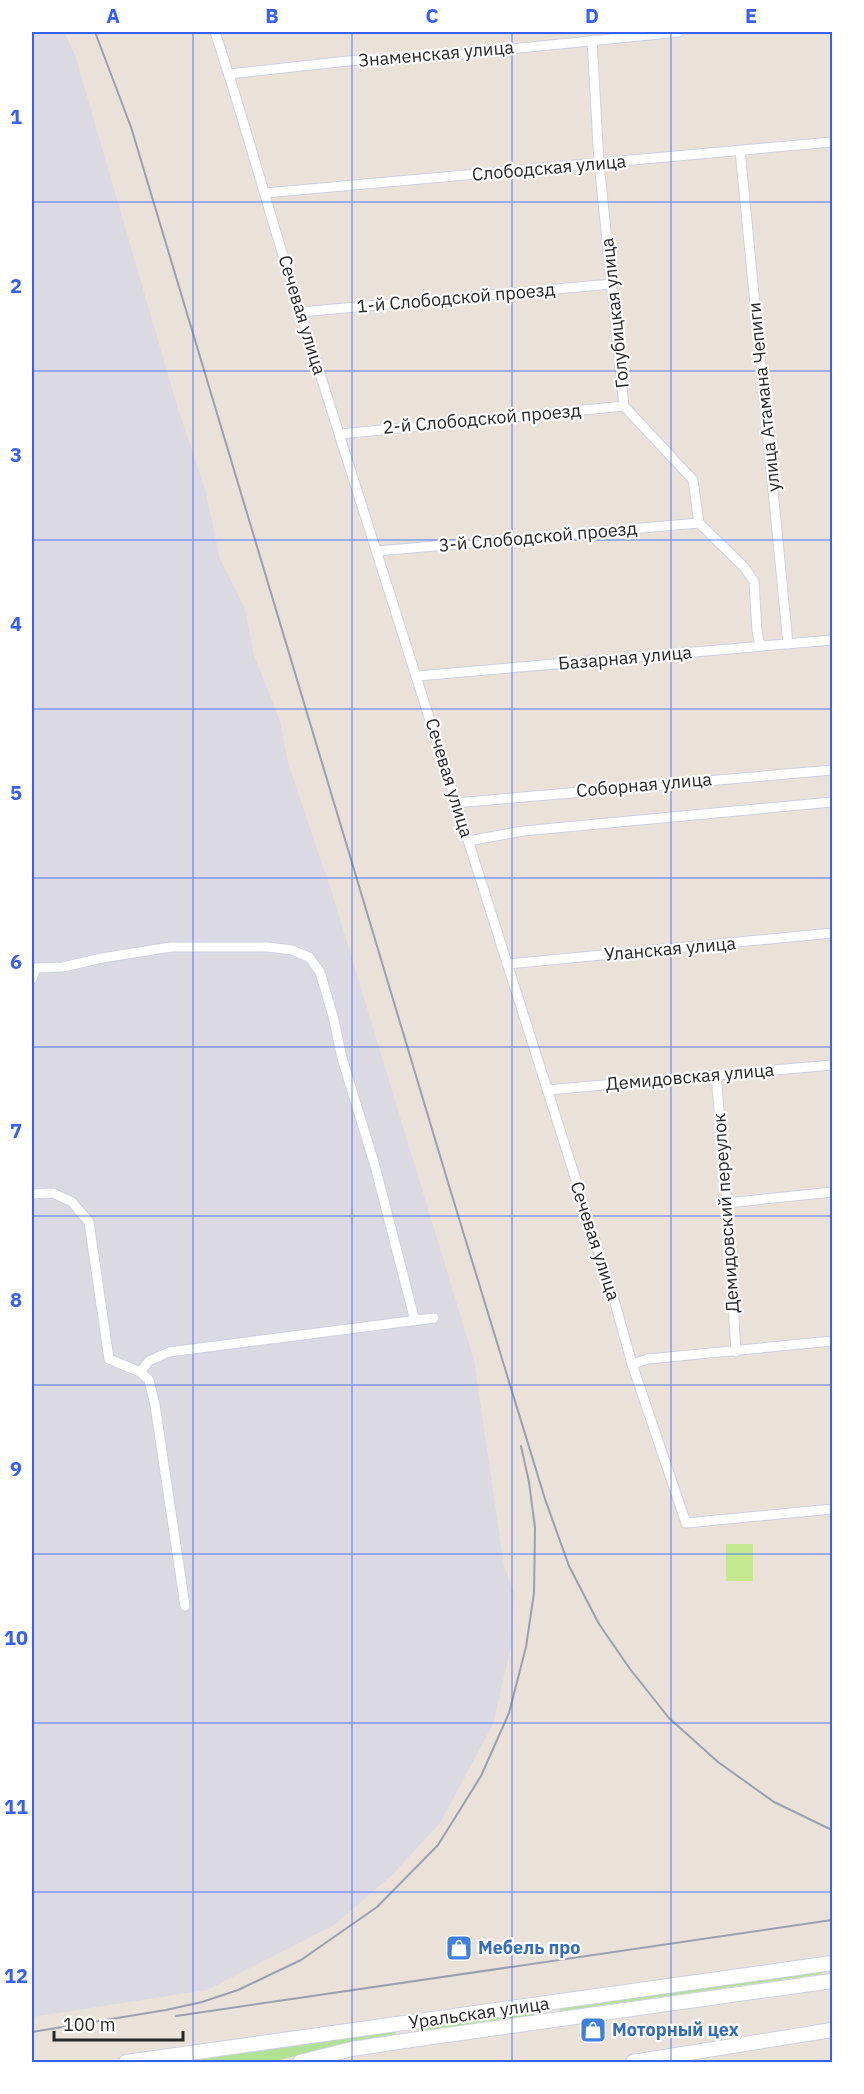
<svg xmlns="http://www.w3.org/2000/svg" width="864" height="2094" font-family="'IBM Plex Sans',sans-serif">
<rect width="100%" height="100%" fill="#eae2d8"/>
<path fill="#dbd9e2" d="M32 32H64L75 55 178 409 205 489 220 559 245 609 254 655 280 721 288 763 332 893 474 1360 504 1566 514 1593 511 1646 493 1724 440 1823 392 1875 334 1925 207 1990 32 2017Z"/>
<path fill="#afe293" d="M823 1971 822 1974 561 2011 559 2008Z
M533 2008 534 2015 419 2031 416 2027Z
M398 2029 395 2034 336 2045 273 2062H191L189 2057Z"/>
<path fill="#c5e98e" d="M726 1544H753V1581H726Z"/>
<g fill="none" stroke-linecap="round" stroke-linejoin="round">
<defs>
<path id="street" d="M215 32C246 125 271 220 301 314 406 643 510 973 615 1303L632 1364 686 1523 832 1509
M592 40 599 163 624 406 693 480 699 523 745 568 754 582 757 631 760 646
M229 74 348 61 462 54 679 32
M740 150 788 644
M265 193 832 142
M300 312 612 284
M340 434 624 406
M377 551 699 523
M417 676 832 640
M455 803 832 770
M468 841 523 831 832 802
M507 964 832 933
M32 979 36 968 63 967 102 958 171 947H268L292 950 309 957 320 972 333 1016 342 1058 375 1166 415 1321
M716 1075 727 1203 736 1352
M547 1090 832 1065
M32 1194 53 1193 72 1202 89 1222 109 1359 140 1372 149 1380 155 1405 185 1606
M727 1203 832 1192
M632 1364 648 1359 832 1341
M140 1372 149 1361 169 1352 434 1318"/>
<path id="secondary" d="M126 2062 832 1963
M300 2062 352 2049 404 2041 832 1981
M633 2062 832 2030"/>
</defs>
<use href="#street" stroke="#cdd1e1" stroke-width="11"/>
<use href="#secondary" stroke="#cdd1e1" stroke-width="16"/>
<use href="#street" stroke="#fff" stroke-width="9"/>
<use href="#secondary" stroke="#fff" stroke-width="14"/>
<path stroke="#9b9fb2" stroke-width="2" d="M95 32 131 127 450 1189 545 1499 569 1566 599 1624 630 1669 669 1718 718 1762 774 1802 832 1830
M176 2016 832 1920
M32 2032 166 2010 202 2002 238 1990 301 1960 377 1907 438 1845 481 1776 509 1713 526 1647 534 1593 535 1528 529 1482 521 1446"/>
</g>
<path fill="none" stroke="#355efa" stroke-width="1.5" stroke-opacity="0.55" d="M193 32V2062M352 32V2062M512 32V2062M671 32V2062M32 202H832M32 371H832M32 540H832M32 709H832M32 878H832M32 1047H832M32 1216H832M32 1385H832M32 1554H832M32 1723H832M32 1892H832"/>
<defs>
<symbol id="shop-square" viewBox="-11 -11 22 22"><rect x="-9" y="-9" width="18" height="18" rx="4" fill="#3f7fe0" stroke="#fff"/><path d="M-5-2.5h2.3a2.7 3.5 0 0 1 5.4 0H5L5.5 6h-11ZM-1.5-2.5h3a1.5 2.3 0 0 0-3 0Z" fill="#fff"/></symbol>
</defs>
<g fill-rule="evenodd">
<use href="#shop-square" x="444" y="1933" width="30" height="30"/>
<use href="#shop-square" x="578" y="2015" width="30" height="30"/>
</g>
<g text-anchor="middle" stroke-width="4.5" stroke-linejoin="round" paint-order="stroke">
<g font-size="18" fill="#272727" stroke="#fff">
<text transform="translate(436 54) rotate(-5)" y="6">Знаменская улица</text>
<text transform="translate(549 168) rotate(-5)" y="6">Слободская улица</text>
<text transform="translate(456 298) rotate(-5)" y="6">1-й Слободской проезд</text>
<text transform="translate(615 313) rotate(-96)" y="6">Голубицкая улица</text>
<text transform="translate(302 315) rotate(73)" y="6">Сечевая улица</text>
<text transform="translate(764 397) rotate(-96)" y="6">улица Атамана Чепиги</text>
<text transform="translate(482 419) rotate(-5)" y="6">2-й Слободской проезд</text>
<text transform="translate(538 537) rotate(-5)" y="6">3-й Слободской проезд</text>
<text transform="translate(625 658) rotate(-5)" y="6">Базарная улица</text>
<text transform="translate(449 778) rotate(73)" y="6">Сечевая улица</text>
<text transform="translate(644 785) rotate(-5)" y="6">Соборная улица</text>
<text transform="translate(670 949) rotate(-5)" y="6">Уланская улица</text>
<text transform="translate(690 1077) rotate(-5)" y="6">Демидовская улица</text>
<text transform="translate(726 1213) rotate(-94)" y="6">Демидовский переулок</text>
<text transform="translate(595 1241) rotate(72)" y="6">Сечевая улица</text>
<text transform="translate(479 2013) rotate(-8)" y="6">Уральская улица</text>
</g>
<g font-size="18" font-weight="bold" fill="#366cbe" stroke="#fff" text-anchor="start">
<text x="478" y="1954">Мебель про</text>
<text x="612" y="2036">Моторный цех</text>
</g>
</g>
<rect width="864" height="2094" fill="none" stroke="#ffffff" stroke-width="66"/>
<path d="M54 2031v9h129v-9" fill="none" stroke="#272727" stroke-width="3"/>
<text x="63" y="2031" font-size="18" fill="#272727" stroke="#ffffff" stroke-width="4.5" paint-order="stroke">100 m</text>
<rect x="33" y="33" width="798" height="2028" fill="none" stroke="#355efa" stroke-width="2"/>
<g font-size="20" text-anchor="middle" font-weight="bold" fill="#355efa">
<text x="113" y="23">A</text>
<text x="272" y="23">B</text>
<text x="432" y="23">C</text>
<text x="592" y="23">D</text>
<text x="751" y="23">E</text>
<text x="16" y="124">1</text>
<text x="16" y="293">2</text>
<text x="16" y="462">3</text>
<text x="16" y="631">4</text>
<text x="16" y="800">5</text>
<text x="16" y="969">6</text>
<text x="16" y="1138">7</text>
<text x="16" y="1307">8</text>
<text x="16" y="1476">9</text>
<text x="16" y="1645">10</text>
<text x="16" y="1814">11</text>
<text x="16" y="1983">12</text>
</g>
</svg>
